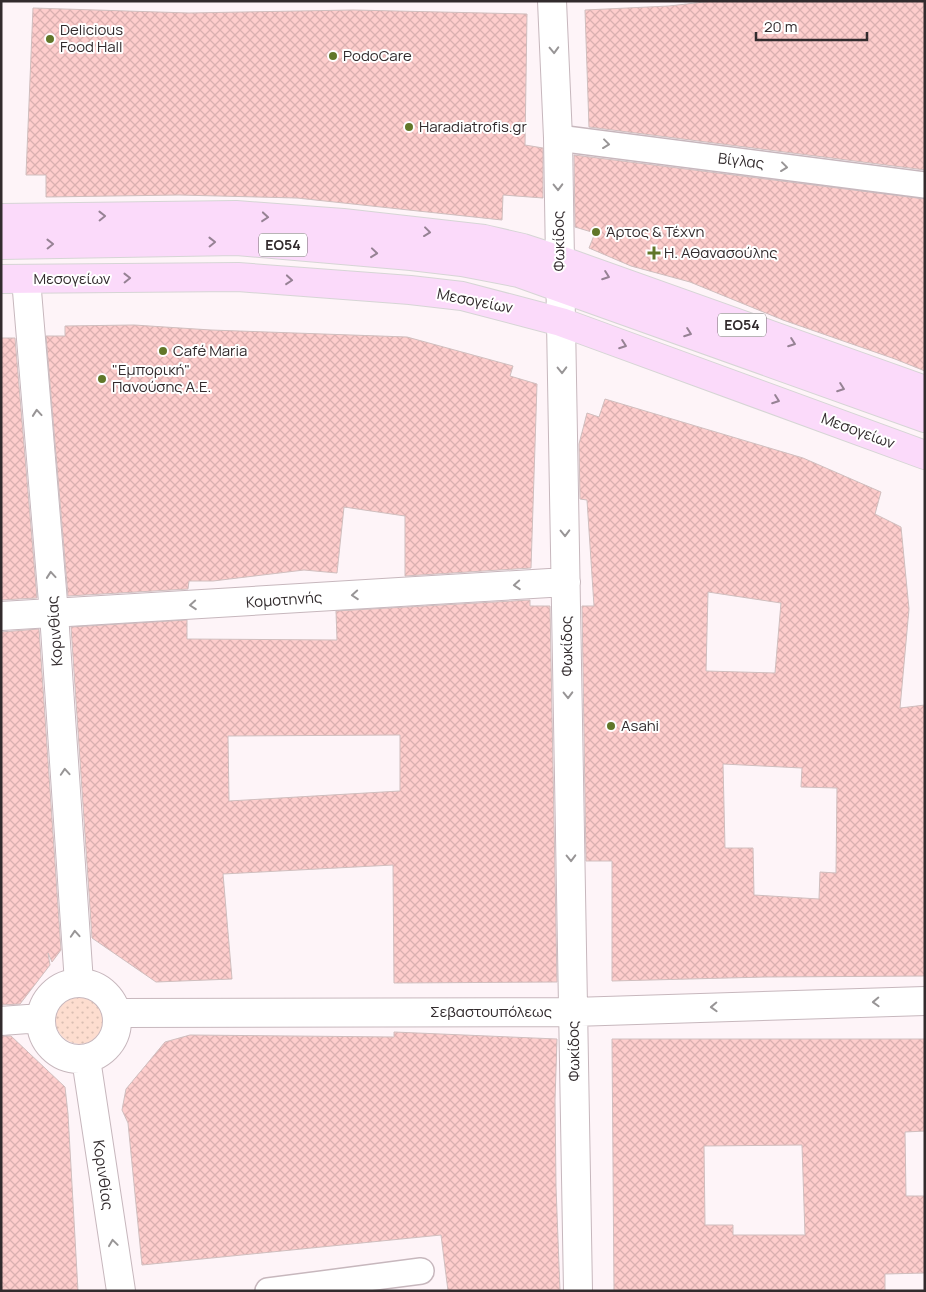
<svg xmlns="http://www.w3.org/2000/svg" width="926" height="1292" font-family="Manrope,sans-serif">
<defs>
<pattern id="grass-dots" width="8" height="8" patternUnits="userSpaceOnUse" patternTransform="scale(1.25)"><rect width="8" height="8" fill="#fdddcf"/><path d="M2 2h.1M6 6h.1" fill="none" stroke="#d9beb2" stroke-width="1.8" stroke-linecap="round"/></pattern>
<pattern id="building-cross-hatch" width="8" height="8" patternUnits="userSpaceOnUse" patternTransform="scale(1.25)"><rect width="8" height="8" fill="#fecdcc"/><path d="M0 0l8 8M0 8l8-8" fill="none" stroke="#dab0b0"/></pattern>
</defs>
<rect width="100%" height="100%" fill="#fef4f8"/>
<path fill="url(#grass-dots)" d="M55 1019a25 25 0 1 1 50 0a25 25 0 1 1-50 0Z"/>
<path fill="url(#building-cross-hatch)" stroke="#d0bebe" fill-rule="evenodd" d="M713 1H925V170L589 127 585 10 669 6Z
M33 8 189 13 353 10 527 14 525 145 543 148V198L503 195 502 220 297 198 179 195 46 197V175H26Z
M574 155 925 199V371L895 359 783 320 690 282 631 266 589 248 595 233 575 227Z
M134 325 211 330 407 337 513 366 510 376 537 384 531 568 405 576V516L344 507 337 573 304 570 213 581H189L188 589 68 596 46 336H65V326Z
M1 338H15L37 598 1 600Z
M605 399 803 458 881 492 875 514 901 527 909 609 900 708 925 705V976L766 977 612 981V861H586L582 606H594L587 500 580 499 579 444 587 413 599 417ZM708 592 781 603 775 673 706 671ZM723 764 802 768 801 787 837 788 836 873 820 872 819 899 754 895 753 848H725Z
M530 600V606H550L557 982 394 983 393 865 223 874 232 979 156 982 92 938 71 627 187 620V639L337 640 336 611ZM400 735V791L229 801 228 736Z
M39 629 61 950 52 962 48 953 50 965 20 1004 1 1005V632Z
M394 1032 557 1039 555 1100 556 1187 560 1291H448L441 1235 142 1265 128 1123 122 1110 126 1089 165 1042 190 1035 394 1037Z
M1 1036H11L65 1087 68 1114 78 1291H1Z
M612 1039H925V1131L905 1132 906 1196H925V1273L885 1274V1291H614ZM802 1145 805 1235H733V1225H705L704 1146Z"/>
<g fill="none" stroke-linecap="round" stroke-linejoin="round">
<defs>
<path id="pedestrian" d="M558 138 925 185
M268 1291 421 1271"/>
<path id="minor" d="M26 279 54 614 79 983
M561 322 578 1291
M1 616 566 582
M41 1021a38 38 0 1 1 76 0a38 38 0 1 1-76 0Z
M117 1013 573 1012 925 1001
M1 1021 41 1018
M86 1059 121 1291"/>
<path id="tertiary" d="M552 1 558 138 561 322"/>
<path id="primary" d="M1 218 236 215 343 223 484 239 523 248 560 260 925 390
M1 245 237 241 411 256 462 262 519 273 925 418
M1 279 238 277 410 290 462 296 561 322 925 455"/>
</defs>
<use href="#pedestrian" stroke="#c7b7bd" stroke-width="28"/>
<use href="#minor" stroke="#c7b7bd" stroke-width="30"/>
<use href="#tertiary" stroke="#c7b7bd" stroke-width="30"/>
<use href="#primary" stroke="#d6d5d5" stroke-width="30"/>
<use href="#pedestrian" stroke="#fff" stroke-width="25"/>
<use href="#minor" stroke="#fff" stroke-width="28"/>
<use href="#tertiary" stroke="#fff" stroke-width="28"/>
<use href="#primary" stroke="#fbdafa" stroke-width="28"/>
</g>
<defs><path id="oneway-chevron" d="M-2-3.5L2.5 0L-2 3.5" fill="none" stroke-width="1.6" stroke-linecap="round" stroke-linejoin="round" transform="scale(1.25)"/></defs>
<g stroke="#989596">
<use href="#oneway-chevron" transform="translate(554 50) rotate(88)"/>
<use href="#oneway-chevron" transform="translate(606 144) rotate(7)"/>
<use href="#oneway-chevron" transform="translate(784 167) rotate(7)"/>
<use href="#oneway-chevron" transform="translate(558 187) rotate(89)"/>
<use href="#oneway-chevron" transform="translate(562 370) rotate(89)"/>
<use href="#oneway-chevron" transform="translate(37 413) rotate(-95)"/>
<use href="#oneway-chevron" transform="translate(565 533) rotate(89)"/>
<use href="#oneway-chevron" transform="translate(51 575) rotate(-95)"/>
<use href="#oneway-chevron" transform="translate(517 585) rotate(176)"/>
<use href="#oneway-chevron" transform="translate(355 595) rotate(176)"/>
<use href="#oneway-chevron" transform="translate(193 605) rotate(176)"/>
<use href="#oneway-chevron" transform="translate(568 695) rotate(89)"/>
<use href="#oneway-chevron" transform="translate(65 772) rotate(-94)"/>
<use href="#oneway-chevron" transform="translate(571 858) rotate(89)"/>
<use href="#oneway-chevron" transform="translate(75 934) rotate(-94)"/>
<use href="#oneway-chevron" transform="translate(876 1002) rotate(178)"/>
<use href="#oneway-chevron" transform="translate(714 1007) rotate(178)"/>
<use href="#oneway-chevron" transform="translate(113 1243) rotate(-98)"/>
</g>
<g stroke="#968294">
<use href="#oneway-chevron" transform="translate(102 216) rotate(-1)"/>
<use href="#oneway-chevron" transform="translate(265 217) rotate(5)"/>
<use href="#oneway-chevron" transform="translate(427 232) rotate(7)"/>
<use href="#oneway-chevron" transform="translate(212 242) rotate(-1)"/>
<use href="#oneway-chevron" transform="translate(50 244) rotate(-1)"/>
<use href="#oneway-chevron" transform="translate(374 253) rotate(6)"/>
<use href="#oneway-chevron" transform="translate(606 276) rotate(20)"/>
<use href="#oneway-chevron" transform="translate(127 278) rotate(-1)"/>
<use href="#oneway-chevron" transform="translate(289 280) rotate(5)"/>
<use href="#oneway-chevron" transform="translate(688 333) rotate(20)"/>
<use href="#oneway-chevron" transform="translate(792 343) rotate(20)"/>
<use href="#oneway-chevron" transform="translate(623 345) rotate(20)"/>
<use href="#oneway-chevron" transform="translate(841 388) rotate(20)"/>
<use href="#oneway-chevron" transform="translate(776 400) rotate(20)"/>
</g>
<g fill="#617729" stroke="#fff" stroke-width="2">
<circle cx="50" cy="39" r="5"/>
<circle cx="333" cy="56" r="5"/>
<circle cx="409" cy="127" r="5"/>
<circle cx="596" cy="232" r="5"/>
<path d="M651.5 245.5h5v5h5v5h-5v5h-5v-5h-5v-5h5z"/>
<circle cx="163" cy="351" r="5"/>
<circle cx="102" cy="379" r="5"/>
<circle cx="611" cy="726" r="5"/>
</g>
<g text-anchor="middle" stroke-width="4" stroke-linejoin="round" paint-order="stroke">
<g fill="#fff" stroke="#706b6c" stroke-width="1">
<rect x="259" y="233.5" width="48" height="23" rx="4"/>
<rect x="718" y="313.5" width="48" height="23" rx="4"/>
</g>
<g font-size="14" font-weight="bold" fill="#322b2d">
<text x="283" y="250">ΕΟ54</text>
<text x="742" y="330">ΕΟ54</text>
</g>
<g font-size="15" fill="#322b2d" stroke="#fff" text-anchor="start">
<text x="60" y="35">Delicious<tspan x="60" dy="17">Food Hall</tspan></text>
<text x="343" y="61">PodoCare</text>
<text x="419" y="132">Haradiatrofis.gr</text>
<text x="606" y="237">Άρτος &amp; Τέχνη</text>
<text x="664" y="258">Η. Αθανασούλης</text>
<text x="173" y="356">Café Maria</text>
<text x="112" y="375">"Εμπορική"<tspan x="112" dy="17">Πανούσης Α.Ε.</tspan></text>
<text x="621" y="731">Asahi</text>
</g>
<g font-size="15" fill="#322b2d" stroke="#fff">
<text transform="translate(741 161) rotate(7)" y="5">Βίγλας</text>
<text transform="translate(559 241) rotate(-91)" y="5">Φωκίδος</text>
<text x="72" y="284">Μεσογείων</text>
<text transform="translate(475 301) rotate(11)" y="5">Μεσογείων</text>
<text transform="translate(858 431) rotate(20)" y="5">Μεσογείων</text>
<text transform="translate(284 600) rotate(-4)" y="5">Κομοτηνής</text>
<text transform="translate(55 631) rotate(-94)" y="5">Κορινθίας</text>
<text transform="translate(567 646) rotate(-91)" y="5">Φωκίδος</text>
<text x="491" y="1017">Σεβαστουπόλεως</text>
<text transform="translate(574 1051) rotate(-91)" y="5">Φωκίδος</text>
<text transform="translate(103 1175) rotate(82)" y="5">Κορινθίας</text>
</g>
</g>
<rect width="926" height="1292" fill="none" stroke="#322b2d" stroke-width="5"/>
<path d="M756 32v8h111v-8" fill="none" stroke="#322b2d" stroke-width="2.5"/>
<text x="764" y="32" font-size="15" fill="#322b2d" stroke="#ffffff" stroke-width="4" paint-order="stroke">20 m</text>
</svg>
